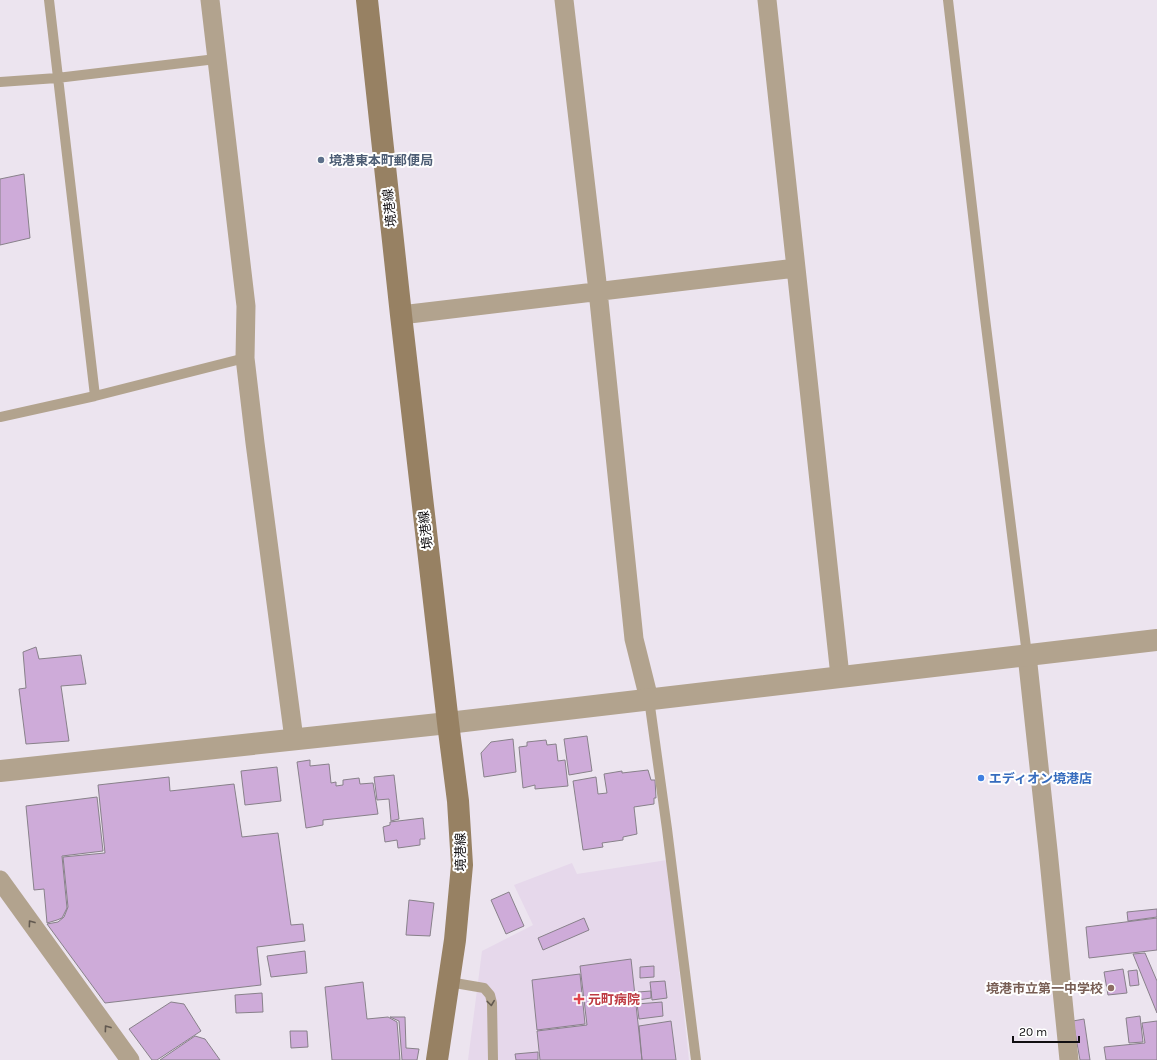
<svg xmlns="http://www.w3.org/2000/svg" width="1157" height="1060" font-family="Karla,'Noto Sans JP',sans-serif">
<rect width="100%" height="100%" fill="#ece4ef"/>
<path fill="#e6d8eb" d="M667 860 689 1060H468L482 951 533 925 514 885 572 863 577 874Z"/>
<path fill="#ceabd9" stroke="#88818a" d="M24 174 30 238 0 245V179Z
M36 647 39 659 81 655 86 684 61 686 69 741 26 744 19 689 26 688 23 652Z
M587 736 592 771 569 775 564 739Z
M513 739 516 772 484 777 481 753 491 742Z
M546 740 547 745 556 744 558 761 565 760 568 786 535 789V785L523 788 519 747 527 746V742Z
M310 760V766L329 764 331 783 336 782V786L343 785V780L359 778 360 784 373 783 378 814 323 820V825L306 828 297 762Z
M277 767 281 801 245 805 241 771Z
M648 770 651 780H655L656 798H654V804L634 807 637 834 623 837V840L602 843 603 847 583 850 573 781 596 777 598 794 607 793 604 774 622 771V773Z
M394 775 399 819 391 821 389 799 377 800 374 777Z
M169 777 170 791 234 784 242 837 278 833 291 925 303 924 305 941 257 947 261 985 105 1003 47 924 58 922 64 917 68 907 63 857 105 853 98 785Z
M97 797 103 851 62 856 67 908 62 918 57 920 47 923 44 889 34 890 26 806Z
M423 818 425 839H420V845L398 848 397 840 385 842 383 827 390 825V822Z
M509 892 524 926 506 934 491 900Z
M409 900 434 903 430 936 406 935Z
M1157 909V917L1128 921 1127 912Z
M584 918 589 930 543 950 538 938Z
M1157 918V950L1089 958 1086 927Z
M305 951 307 973 271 977 267 956Z
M1145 953 1157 981V1013L1133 954Z
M631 959 642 1060H540L537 1031 587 1025 580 966Z
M654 966V977L640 978V967Z
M1123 969 1127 993 1108 995 1104 972Z
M1137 970 1139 985 1130 986 1128 971Z
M580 974 585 1024 537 1030 532 980Z
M665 981 667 998 652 1000 650 982Z
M363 982 367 1019 388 1017 397 1022 400 1060H332L325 987Z
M651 991V998L638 1000V992Z
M262 993 263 1012 236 1013 235 995Z
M171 1002 184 1004 201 1031 157 1060H152L129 1029Z
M662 1002 663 1016 639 1019 637 1004Z
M1140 1016 1143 1042 1129 1043 1126 1018Z
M390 1017H405L406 1048 419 1049 417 1060H402L399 1021Z
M1084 1019 1090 1060H1080L1073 1021Z
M671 1021 676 1060H642L639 1026Z
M1157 1021V1060H1106L1104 1047 1145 1043 1142 1023Z
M290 1031H307L308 1047 291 1048Z
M195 1036 205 1039 220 1060H160Z
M538 1052V1060H516L515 1054Z"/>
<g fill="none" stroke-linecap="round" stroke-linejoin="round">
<path stroke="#b2a38e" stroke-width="10" d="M49 0 95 396
M948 0 984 310 1027 655
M0 82 57 78 216 59
M0 417 95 396 245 358
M649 699 667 829 696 1060
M449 982 484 988 490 995 492 1003 493 1060"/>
<path stroke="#b2a38e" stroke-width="19" d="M210 0 246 306 245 358 255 443 294 739
M564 0 598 291 634 639 649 699
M767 0 796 268
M401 315 796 268 840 676
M1027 655 1048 850 1069 1060
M0 880 130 1060"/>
<path stroke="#b2a38e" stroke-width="22" d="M0 771 448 723 1157 640"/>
<path stroke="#978163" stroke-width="22" d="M367 0 401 315 448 723 458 801 462 865 455 940 437 1060"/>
</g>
<defs><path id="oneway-chevron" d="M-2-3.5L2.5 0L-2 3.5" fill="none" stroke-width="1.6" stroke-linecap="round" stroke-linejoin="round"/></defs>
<g stroke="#625950">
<use href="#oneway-chevron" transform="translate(31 923) rotate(-126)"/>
<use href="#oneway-chevron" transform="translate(491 1003) rotate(83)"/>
<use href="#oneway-chevron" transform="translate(107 1028) rotate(-126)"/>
</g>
<circle fill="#5c6f8a" stroke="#fff" stroke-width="1.5" cx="321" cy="160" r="4"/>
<circle fill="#3f7fe0" stroke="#fff" stroke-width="1.5" cx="981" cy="778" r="4"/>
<circle fill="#8d6e63" stroke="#fff" stroke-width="1.5" cx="1111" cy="988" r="4"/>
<path fill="#e0444e" stroke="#fff" stroke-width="1.5" d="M577 993h4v4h4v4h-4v4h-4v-4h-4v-4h4z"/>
<g text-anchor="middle" stroke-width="4" stroke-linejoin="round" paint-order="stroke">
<g font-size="13" font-weight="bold" fill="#4e5e75" stroke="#fff" text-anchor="start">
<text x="329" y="165">境港東本町郵便局</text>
</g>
<g font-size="13" fill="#110f12" stroke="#fff">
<text transform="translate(389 208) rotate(-96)" y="5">境港線</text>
<text transform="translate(425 530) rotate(-97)" y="5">境港線</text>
<text transform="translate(460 852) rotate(-91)" y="5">境港線</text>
</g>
<g font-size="13" font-weight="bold" fill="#366cbe" stroke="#fff" text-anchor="start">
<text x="989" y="783">エディオン境港店</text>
</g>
<g font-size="13" font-weight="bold" fill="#785e54" stroke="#fff" text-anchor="end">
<text x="1103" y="993">境港市立第一中学校</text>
</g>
<g font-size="13" font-weight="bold" fill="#be3a42" stroke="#fff" text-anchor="start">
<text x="588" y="1004">元町病院</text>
</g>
</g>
<path d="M1013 1036v6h66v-6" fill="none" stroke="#110f12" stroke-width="2"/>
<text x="1019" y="1036" font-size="12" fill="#110f12" stroke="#ffffff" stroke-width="3" paint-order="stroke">20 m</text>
</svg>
